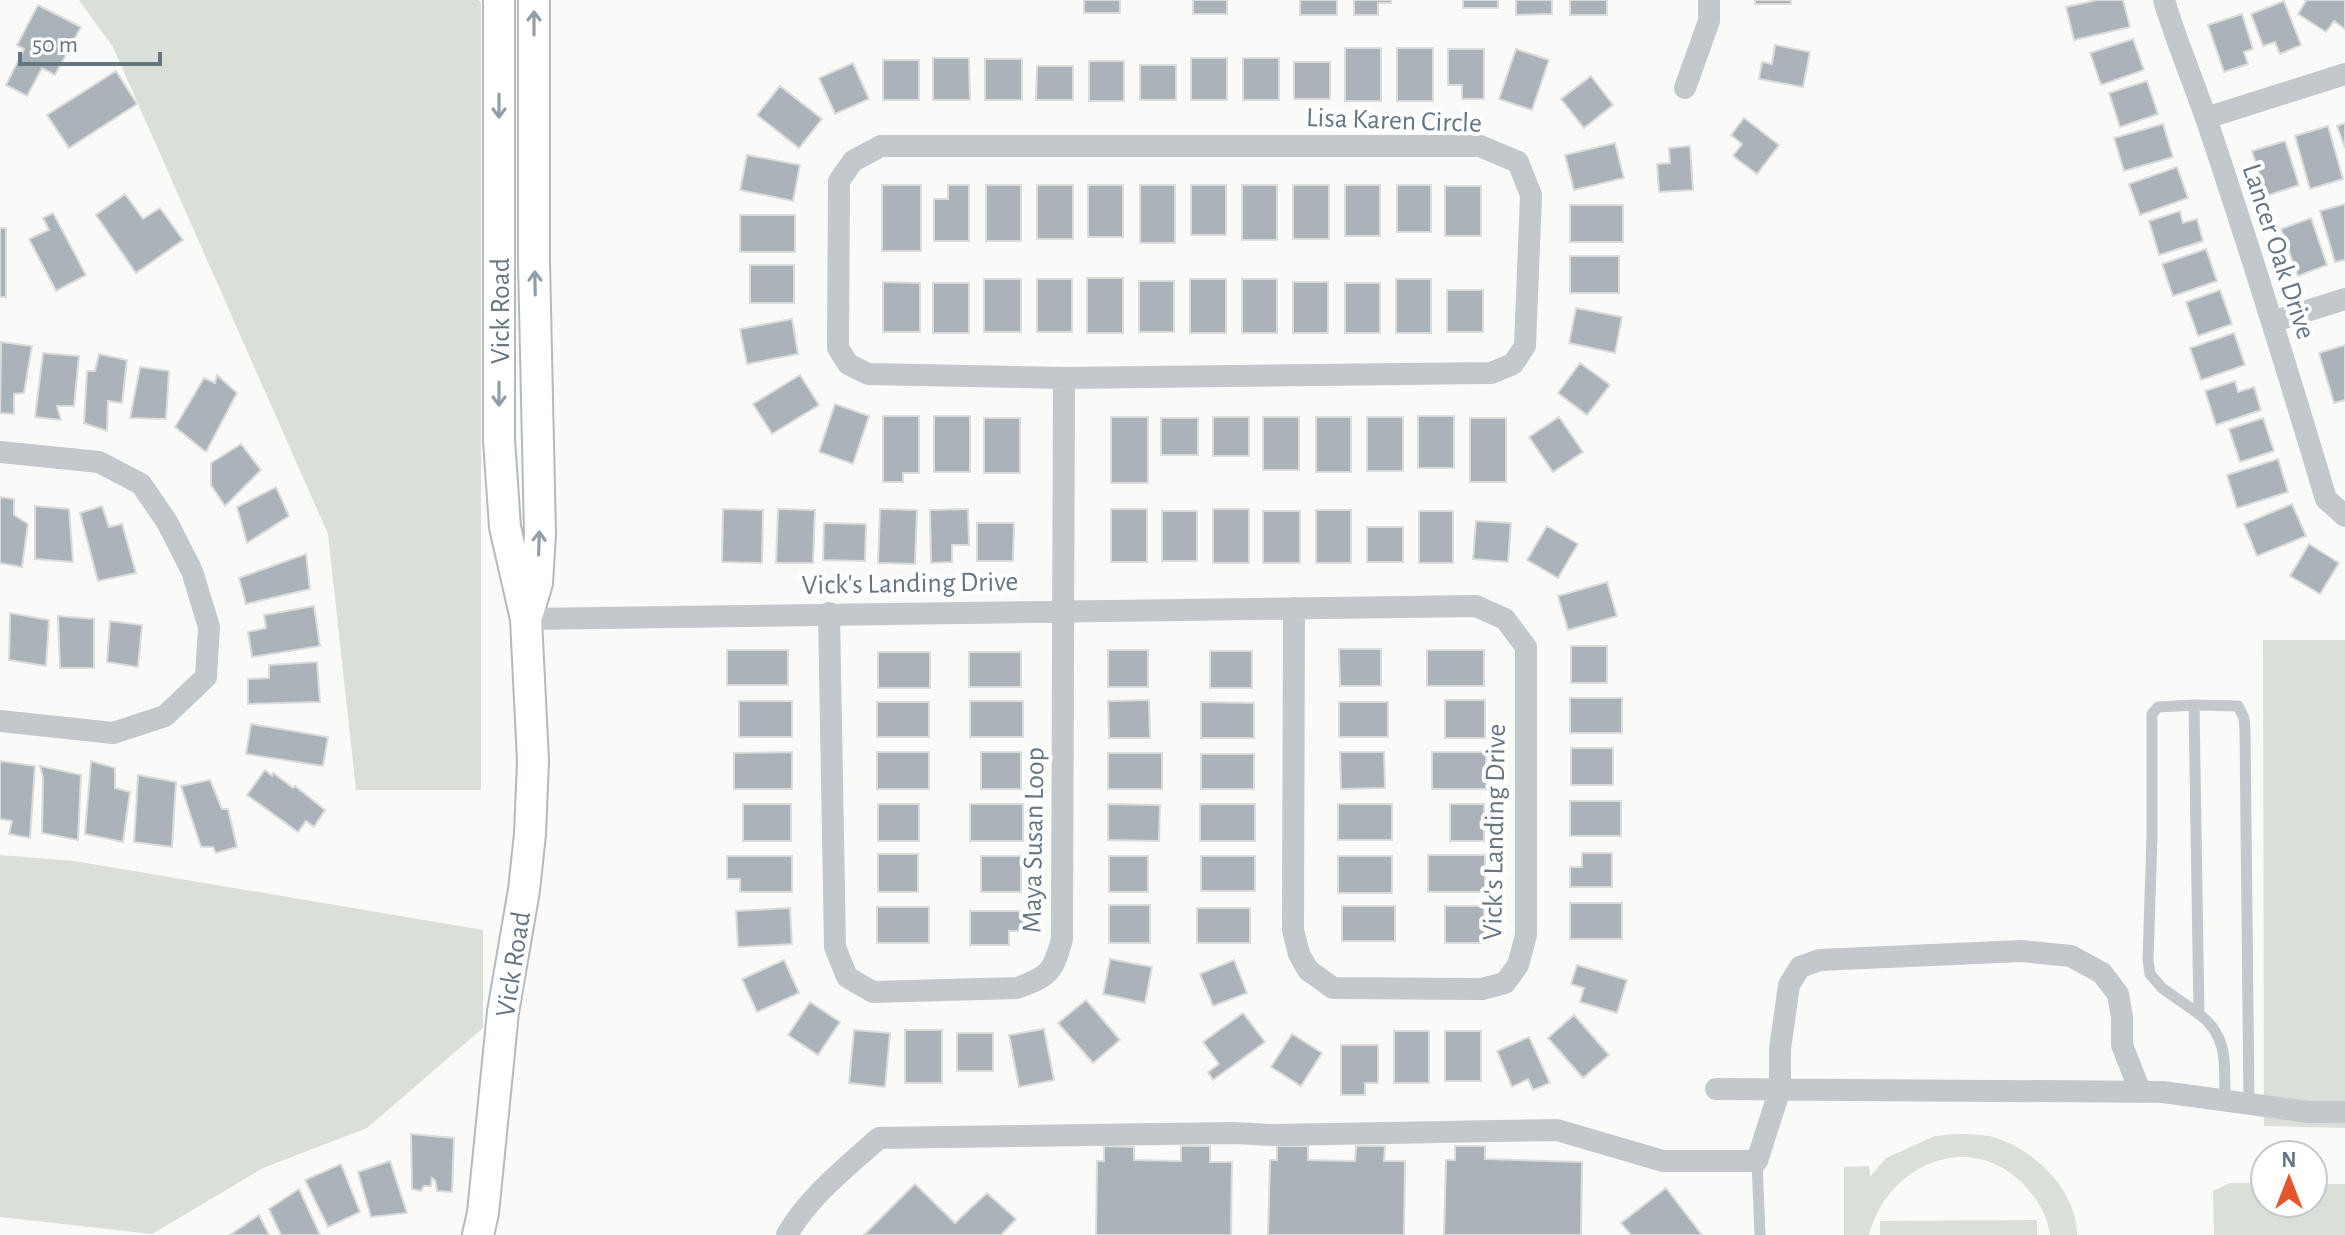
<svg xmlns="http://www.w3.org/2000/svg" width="2345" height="1235" font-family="'Alegreya Sans',sans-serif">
<rect width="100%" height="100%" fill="#fafaf8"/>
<path fill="#dadfd7" d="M79 0H478L481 2V790H356L328 534 113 47Z
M2263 640H2345V1128L2264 1126Z
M0 855 74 861 483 930V1028L367 1128 263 1168 152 1234 0 1217Z
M1956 1134C1970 1134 1985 1134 1999 1139 2038 1153 2077 1192 2077 1235H2050C2047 1214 2039 1202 2026 1187 1972 1127 1887 1164 1869 1235H1844V1167L1869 1166 1870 1177 1886 1158 1935 1136Z
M2230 1183H2265V1203H2313V1184H2345V1235H2214L2213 1191Z
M2037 1220V1235H1880V1221Z"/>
<path fill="#aab3b9" stroke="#dcdcda" stroke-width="2" d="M1084 0H1120V13H1084Z
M1193 0H1227V14H1193Z
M1300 0H1337V15H1300Z
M1354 0H1391V3H1378V15H1354Z
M1463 0H1498V8H1463Z
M1516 0H1552V14L1516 15Z
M1570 0H1607V15H1570Z
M1755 0H1791V4H1755Z
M2097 0H2123L2130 27 2074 40 2066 7Z
M2305 0H2345V29L2334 21 2326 32 2298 14 2306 1Z
M2284 1 2301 45 2280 54 2275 42 2263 46 2251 14Z
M38 5 81 27 55 75 42 68 27 96 6 85 24 49 17 45Z
M2242 14 2253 49 2244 52 2248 64 2224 72 2208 25Z
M2133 39 2144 70 2101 85 2090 53Z
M1775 45 1810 52 1803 87 1759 79 1762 62 1772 64Z
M1345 48H1381V101H1345Z
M1397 48H1433V101H1397Z
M1448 49H1484V99H1462V85H1448Z
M1516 49 1549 60 1532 110 1499 99Z
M933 58H969L970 100H933Z
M1191 58H1227V100H1191Z
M1243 58H1279V100H1243Z
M985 59H1022V100H985Z
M883 60H919V100H883Z
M1089 61H1124V101H1089Z
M1294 62H1330V99H1294Z
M853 63 869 99 835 114 819 78Z
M1140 65H1176V100H1140Z
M1037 66H1073V100H1036Z
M116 71 137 104 69 148 47 115Z
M1591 76 1613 105 1584 128 1561 99Z
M2147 81 2158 114 2120 127 2109 93Z
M780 86 822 119 799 148 757 115Z
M1744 118 1779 145 1757 174 1733 156 1742 144 1731 135Z
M2345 123V148L2337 126Z
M2163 124 2173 157 2124 171 2114 138Z
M2328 126 2343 179 2310 189 2295 136Z
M2285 141 2299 185 2266 196 2252 151Z
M1615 143 1624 178 1574 190 1565 155Z
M1690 146 1693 190 1659 192 1657 164 1670 163 1669 148Z
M747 155 800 165 793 201 740 190Z
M2177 167 2188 198 2140 215 2129 184Z
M882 185H921V251H882Z
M948 185H969V241H934V199H948Z
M986 185H1021V241H986Z
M1037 185H1073V239H1037Z
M1088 185H1123V237H1088Z
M1140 185H1175V243H1140Z
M1191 185H1226V235H1191Z
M1242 185H1277V240H1242Z
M1293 185H1329V239H1293Z
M1345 185H1380V236H1345Z
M1397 185H1431V232H1397Z
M1445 186H1481V236H1445Z
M125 194 143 219 160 208 183 240 136 273 96 215Z
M2345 204V260L2335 262 2320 211Z
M1570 205H1623V242H1570Z
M2180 211 2183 223 2197 219 2203 241 2159 255 2149 221Z
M53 213 86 275 56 291 29 239 49 230 43 218Z
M740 215H795V252H740Z
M2311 218 2327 265 2298 276 2281 229Z
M0 228H6V297H0Z
M2206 249 2217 281 2173 296 2162 264Z
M1570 256H1619V293H1570Z
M750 265H794V303H750Z
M1087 278H1123V333H1087Z
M984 279H1021V332H984Z
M1037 279H1072V332H1037Z
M1190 279H1226V333H1190Z
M1242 279H1277V333H1242Z
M1396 279H1431V333H1396Z
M1139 281H1174V332H1139Z
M883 282 920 283V332H883Z
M1293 282H1328V333H1293Z
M933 283H969V333H933Z
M1345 283H1380V333H1345Z
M1447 290H1483V332H1447Z
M2220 290 2232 324 2198 336 2186 302Z
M1576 308 1622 317 1615 353 1569 343Z
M792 319 798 354 747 364 740 329Z
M2234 333 2245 365 2201 380 2190 348Z
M1 342 32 346 24 393 14 394V414L0 413Z
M2345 345V400L2334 403 2319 353Z
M43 353 79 356 74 406H57L61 420 35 417Z
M99 354 127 360 122 403 108 401 107 431 84 423 87 371H95Z
M1580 363 1610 385 1587 415 1558 393Z
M140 367 169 371 166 419 130 418Z
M217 375 237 393 206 452 175 427 204 378 215 383Z
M800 375 819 405 772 434 753 404Z
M2235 381 2238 392 2254 387 2261 410 2216 425 2205 391Z
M835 404 869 416 853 464 819 452Z
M883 416H919V473H903V482H883Z
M934 416H970V472H934Z
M1418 416H1454V468H1418Z
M1111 417H1148V483H1111Z
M1213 417H1249V456H1213Z
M1263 417H1299V470H1263Z
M1316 417H1351V472H1316Z
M1367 417H1403V471H1367Z
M1559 417 1583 452 1553 472 1529 437Z
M984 418H1020V473H984Z
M1161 418H1198V455H1161Z
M1470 418H1506V482H1470Z
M2263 418 2274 451 2240 462 2229 429Z
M241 444 261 470 225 506 211 485V463Z
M2278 459 2288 492 2237 508 2227 475Z
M276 487 289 516 247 543 237 507Z
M0 497 14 499V515L28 524 22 567 0 563Z
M2292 504 2306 536 2257 556 2244 524Z
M35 506 69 509 73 562 35 559Z
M102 506 109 527 122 524 136 573 98 581 80 513Z
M723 509 763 510 762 563 722 562Z
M778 509 815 510 813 563H776Z
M880 509 917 510 915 564 878 563Z
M968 509 969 545H952V562L931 563 930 510Z
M1111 509H1147V562H1111Z
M1213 509H1249V563H1213Z
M1316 510H1351V563H1316Z
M1162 511H1197V561H1162Z
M1263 511H1300V563H1263Z
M1419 511H1453V563H1419Z
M1476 521 1511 523 1508 562 1473 559Z
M824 523 866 524 865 561 823 560Z
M977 523H1014L1013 561H977Z
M1547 526 1578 544 1558 578 1527 560Z
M1367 527H1403V562H1367Z
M2309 544 2339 563 2320 594 2290 576Z
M306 554 310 589 246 604 239 578Z
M1607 582 1617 616 1568 630 1558 596Z
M314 606 320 646 252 657 248 632 266 628 264 615Z
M10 613 49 620 46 666 9 660Z
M58 616 94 619V668H60Z
M110 621 142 625 138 667 107 662Z
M1571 646H1607V683H1571Z
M1339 649H1381V686H1340Z
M727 650H788V685H727Z
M1108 650H1148V687H1108Z
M1427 650H1484V686H1427Z
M1210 651H1252V688H1210Z
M878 652H930V688H878Z
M969 652H1021V687H969Z
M317 662 320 702 248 704V679L269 678V665Z
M1570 698H1622V733H1570Z
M1149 700 1150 738H1109L1108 701Z
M1445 700H1485V738H1445Z
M739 701H792V737H739Z
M970 701H1023V737H970Z
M877 702H929V737H877Z
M1201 702 1254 703V738H1201Z
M1339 702H1388V737H1339Z
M251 724 328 737 323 766 246 754Z
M1571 748H1613V785H1571Z
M792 752V789H734V753Z
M877 752H929V789H877Z
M981 752H1021V789H981Z
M1340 752H1384L1385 788 1341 789Z
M1432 752H1486V789H1432Z
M1108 753H1162V789H1108Z
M1201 754H1254V789H1201Z
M0 761 35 766 30 838 9 834 12 821 0 819Z
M91 761 115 768V788L130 792 123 842 85 834Z
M40 766 81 775 78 840 42 833 43 778Z
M265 770 272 776 273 773 293 788 295 786 325 810 314 827 306 821 298 832 247 795Z
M138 775 176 782 172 847 134 842Z
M210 780 222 809H228L237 847 216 853 213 847H201L181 786Z
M1570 801H1621V836H1570Z
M743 804H791V841H743Z
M878 804H919V841H878Z
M970 804H1023V841H970Z
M1108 804 1160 805 1159 841 1108 840Z
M1200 804H1255V841H1200Z
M1338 804H1392V840H1338Z
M1450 804H1484V841H1450Z
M1582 853H1612V887H1570V867H1582Z
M878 854H918V892H878Z
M1428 855H1485V892H1428Z
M727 856H792V892H740V879H727Z
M981 856H1021V892H981Z
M1109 856H1148V892H1109Z
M1201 856H1255V891H1201Z
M1338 856H1392V893H1338Z
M1570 903H1622V939H1570Z
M1109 905H1150V943H1109Z
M1342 906H1395V941H1342Z
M1445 906H1484V943H1445Z
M877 907H929V943H877Z
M790 908 792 944 738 947 736 911Z
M1197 908H1250V943H1197Z
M970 911H1023V931H1009V945H970Z
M1110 959 1152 967 1145 1003 1103 994Z
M784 960 799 993 757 1012 742 979Z
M1234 960 1247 993 1213 1006 1200 974Z
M1577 965 1627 980 1617 1013 1580 1002 1584 988 1571 984Z
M1086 1000 1120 1040 1093 1063 1058 1023Z
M810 1002 840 1022 818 1055 788 1035Z
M1243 1013 1265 1042 1213 1080 1208 1072 1219 1064 1203 1042Z
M1574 1015 1609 1055 1583 1078 1548 1038Z
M1044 1029 1054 1080 1019 1087 1009 1035Z
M854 1030 890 1033 885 1087 849 1083Z
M905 1030H942V1083H905Z
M1394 1031H1429V1083H1394Z
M1445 1031H1481V1081H1445Z
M957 1033H993V1071H957Z
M1292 1034 1322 1053 1301 1086 1271 1067Z
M1529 1037 1550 1083 1533 1090 1528 1079 1512 1087 1497 1051Z
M1341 1045H1378V1083H1365V1095H1341Z
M411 1134 454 1138 452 1192 437 1191 435 1180 432 1178 431 1186H424L421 1191 412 1189Z
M1104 1146 1134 1147V1160L1181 1161V1146H1210V1162H1232L1231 1235H1096L1097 1161H1104Z
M1277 1146H1308V1160L1355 1161 1356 1146H1385L1384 1161H1405L1404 1235H1268L1270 1160H1277Z
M1455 1146H1485V1159L1582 1162 1581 1235H1444L1446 1160H1455Z
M390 1161 407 1213 371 1217 358 1172Z
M341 1164 360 1212 328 1227 305 1180Z
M915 1184 955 1223 987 1193 1016 1219 1001 1235H864Z
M1666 1188 1702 1235H1631L1621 1223Z
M299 1189 320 1235H281L269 1209Z
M259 1215 269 1235H230Z"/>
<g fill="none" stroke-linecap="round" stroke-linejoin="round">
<defs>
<path id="secondary" d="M528 613 537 583 540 534 534 262V0
M478 1235 483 1213 503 1012 524 890 530 834 533 761 526 619 505 527 499 440V0"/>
</defs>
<use href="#secondary" stroke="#b3babf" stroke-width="34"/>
<path stroke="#c3c8cc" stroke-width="11" d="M2194 705 2158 707 2152 714V836L2148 960 2150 974 2162 988 2199 1014
M2225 1101C2224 1065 2230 1038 2199 1014L2194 705 2238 706 2244 718 2245 730 2249 1104
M1757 1161 1760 1235"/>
<path stroke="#c3c8cc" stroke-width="22" d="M2164 0C2176 41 2193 80 2207 121 2249 246 2288 372 2326 499L2345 516
M1685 88 1709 21V0
M2206 118 2345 74
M881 146H1480L1518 162 1531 195 1525 346 1513 364 1491 373 1064 378 868 374 848 364 838 348 839 181 853 161Z
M2272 322 2345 299
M0 452 99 462 141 484 167 522 192 571 209 627 206 677 165 716 113 733 0 721
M829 613 835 947 847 977 873 992 1017 988C1050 976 1053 972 1062 939L1064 378
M526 619 1476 606 1505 619 1526 647V935L1518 965 1505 983 1482 989 1333 988 1308 970 1299 954 1293 930 1294 608
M1716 1089 2163 1092 2308 1112H2345
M787 1235C809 1196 846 1168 879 1138L1233 1133 1273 1135 1557 1130 1663 1161H1757L1780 1089V1049L1789 985 1800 967 1820 960 2021 951 2071 956 2102 973 2118 994 2122 1017V1045L2140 1091"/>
<use href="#secondary" stroke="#fff" stroke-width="30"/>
</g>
<defs><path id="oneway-shaft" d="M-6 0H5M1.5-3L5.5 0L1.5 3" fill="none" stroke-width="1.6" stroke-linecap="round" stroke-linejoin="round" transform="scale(2)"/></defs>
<g stroke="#939fa8">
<use href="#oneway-shaft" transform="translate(534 23) rotate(-90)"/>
<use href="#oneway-shaft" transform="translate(499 106) rotate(90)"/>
<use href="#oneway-shaft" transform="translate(535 283) rotate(-91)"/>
<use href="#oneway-shaft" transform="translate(499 394) rotate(90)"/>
<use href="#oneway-shaft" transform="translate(539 543) rotate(-88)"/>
</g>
<g text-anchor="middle" stroke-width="8" stroke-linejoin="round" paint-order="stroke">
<g font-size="28" fill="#657683" stroke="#fff">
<text transform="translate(1394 119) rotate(2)" y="10">Lisa Karen Circle</text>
<text transform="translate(2280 251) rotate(72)" y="10">Lancer Oak Drive</text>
<text transform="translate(499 311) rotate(-90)" y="10">Vick Road</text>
<text transform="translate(910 582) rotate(-1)" y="10">Vick's Landing Drive</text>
<text transform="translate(1493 832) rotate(-89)" y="10">Vick's Landing Drive</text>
<text transform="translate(1032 840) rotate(-89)" y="10">Maya Susan Loop</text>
<text transform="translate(512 964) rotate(-81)" y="10">Vick Road</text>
</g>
</g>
<g transform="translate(2289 1179)"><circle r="38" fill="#ffffff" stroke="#c1c8cd" stroke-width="2"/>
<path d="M0-6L14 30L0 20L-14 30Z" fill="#e4572e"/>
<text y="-12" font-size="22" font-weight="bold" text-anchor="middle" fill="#657683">N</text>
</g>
<path d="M20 52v12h140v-12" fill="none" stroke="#657683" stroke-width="4"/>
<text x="32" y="52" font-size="24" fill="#657683" stroke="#ffffff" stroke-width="6" paint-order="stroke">50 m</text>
</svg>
